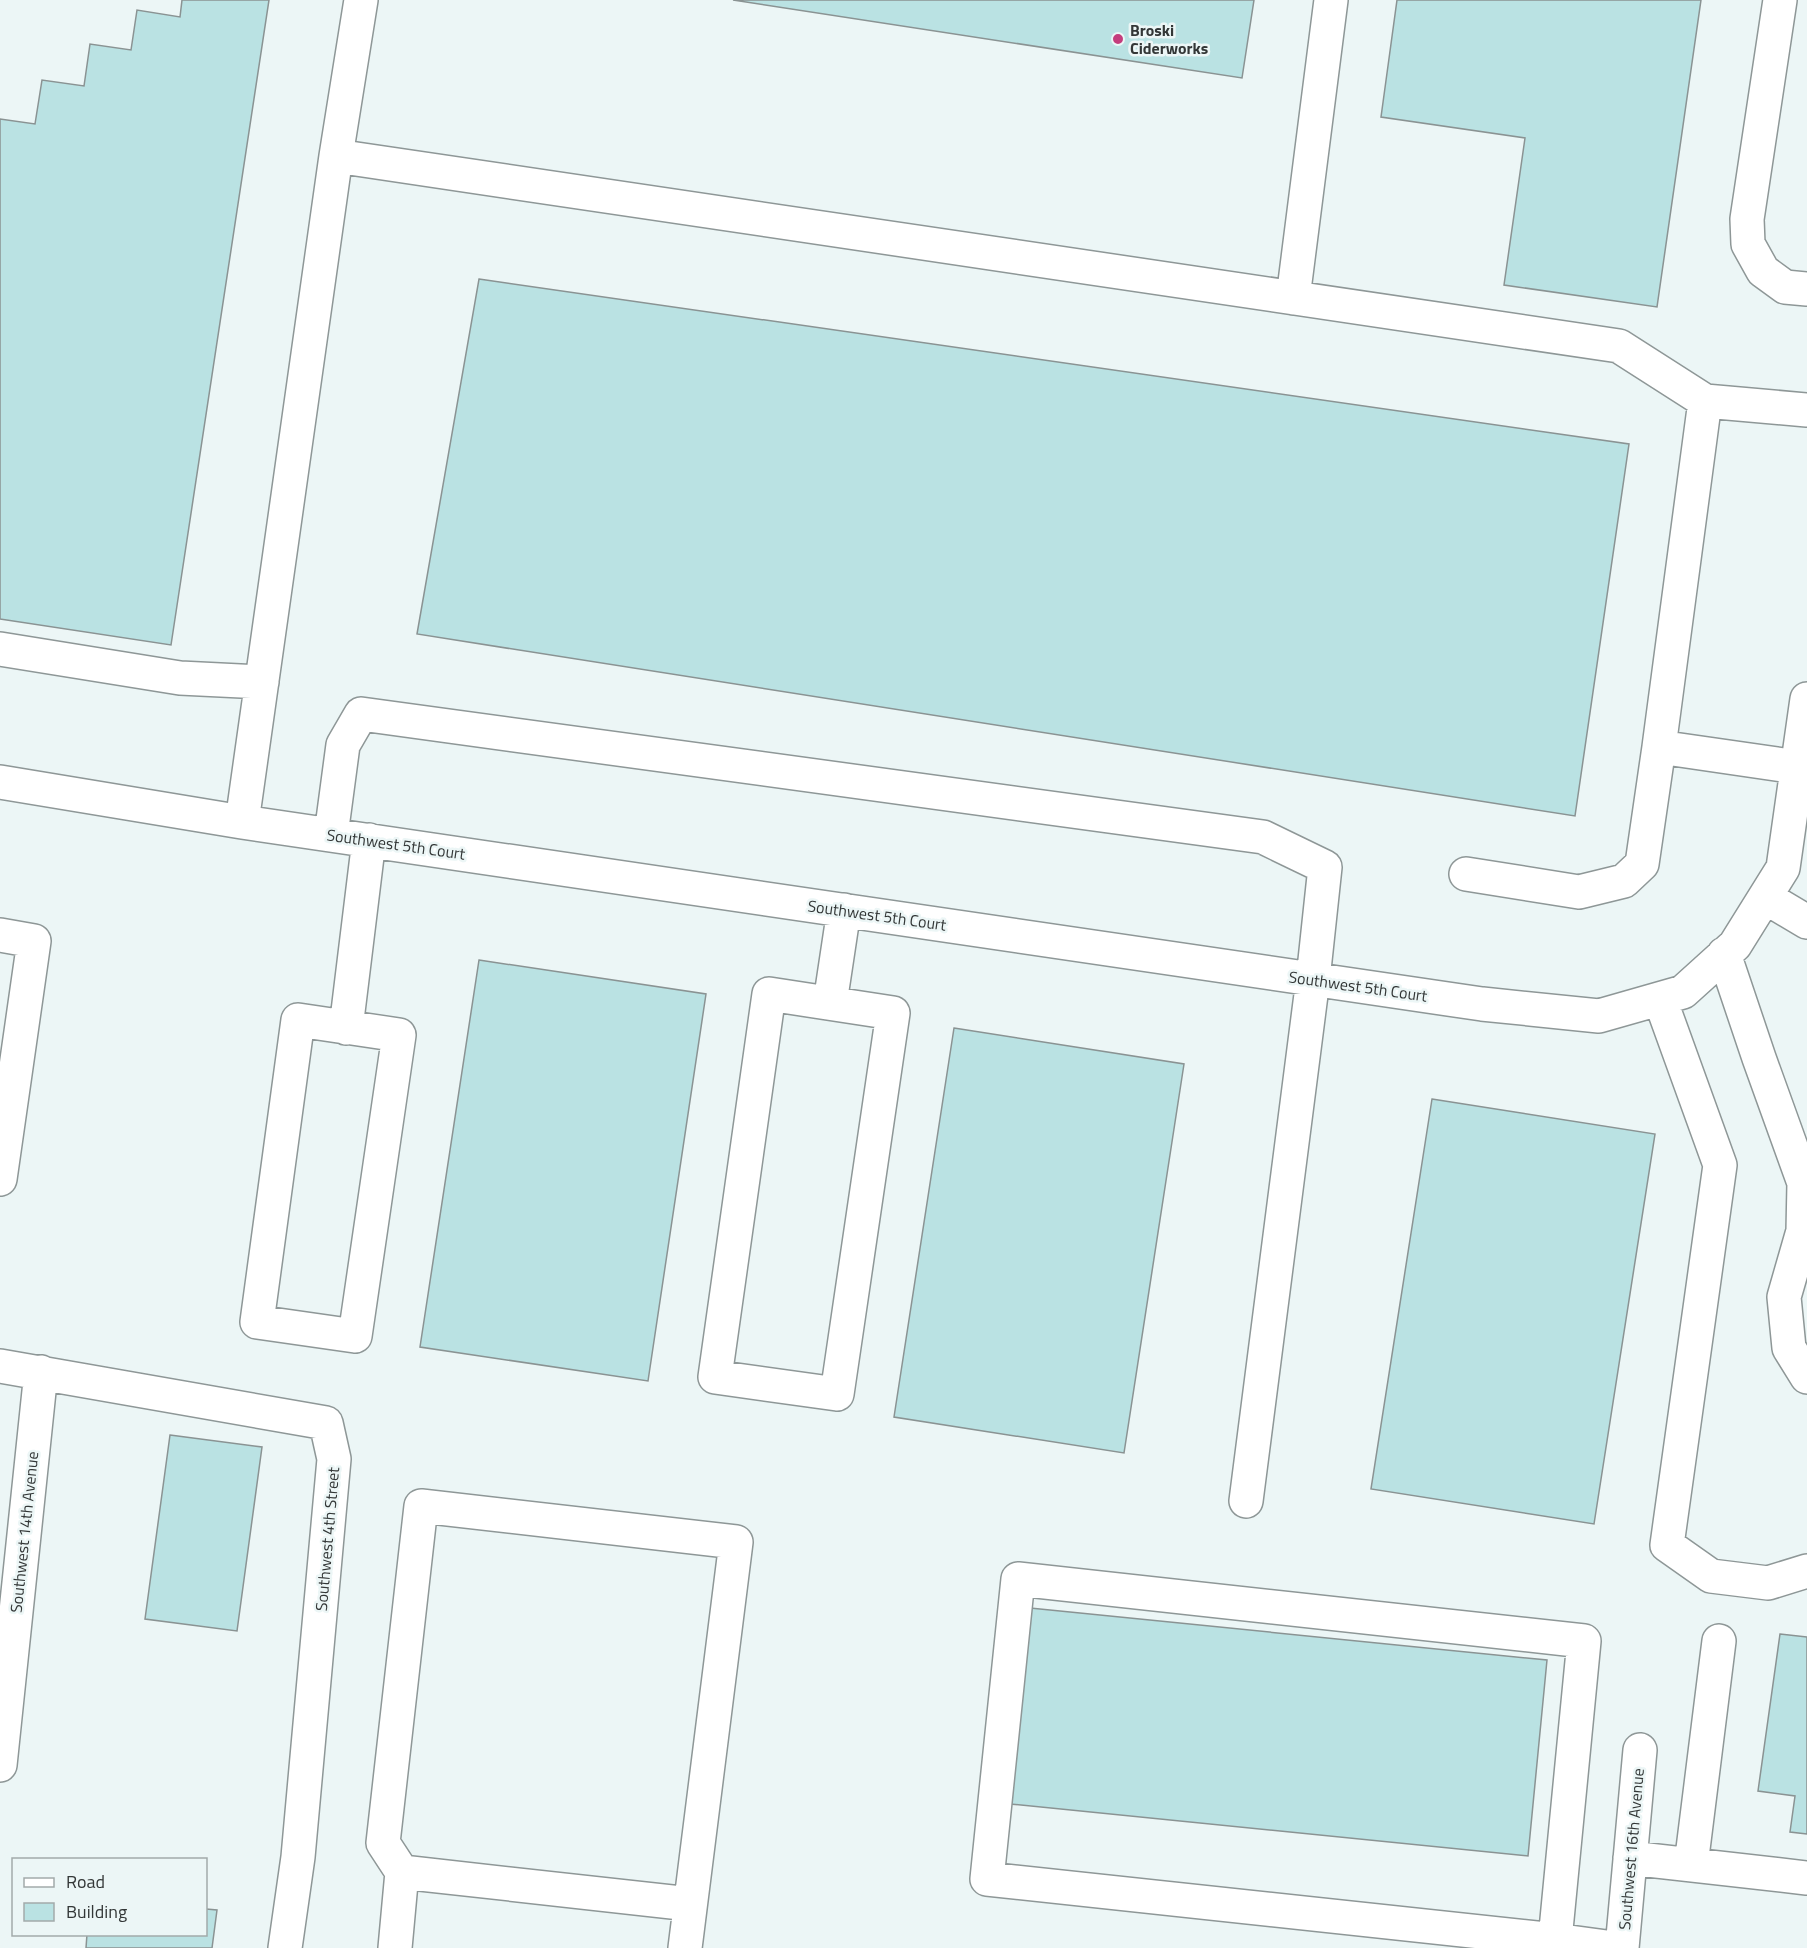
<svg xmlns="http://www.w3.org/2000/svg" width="1807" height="1948" font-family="'Titillium Web',sans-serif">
<rect width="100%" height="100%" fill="#ecf6f6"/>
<path fill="#bae2e3" stroke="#8a9393" stroke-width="1.5" d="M182 0H269L171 645 0 619V119L35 124 42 80 84 86 90 44 131 50 137 10 180 17Z
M733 0H1254L1242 78Z
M1397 0H1701L1657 307 1504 285 1525 138 1381 117Z
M479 279 1629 444 1575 816 417 634Z
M479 960 706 994 648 1381 420 1347Z
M954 1028 1184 1064 1124 1453 894 1417Z
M1432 1099 1655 1134 1594 1524 1371 1489Z
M170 1435 262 1447 237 1631 145 1619Z
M1030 1608 1547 1660 1528 1856 1010 1804Z
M1780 1634 1807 1637V1834L1790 1832 1795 1796 1758 1791Z
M206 1909 217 1910 212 1948H86L87 1934H206Z"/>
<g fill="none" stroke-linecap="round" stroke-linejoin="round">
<defs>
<path id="minor" d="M1780 0 1747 219 1748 244 1763 271 1785 287 1807 289
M336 156 1619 346 1705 401 1807 410
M1293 298 1331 0
M1705 401 1659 747 1797 767
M0 649 180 678 262 682
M0 782 242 822 1482 1004 1599 1016 1683 992 1735 945 1783 868 1807 699
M242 822 336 156 361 0
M331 835 343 745 361 714 1263 837 1325 867 1313 979 1246 1501
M1466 874 1579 892 1624 881 1642 864 1659 747
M1765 897 1807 922
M0 935 34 941 0 1179
M1724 954 1759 1058 1804 1183 1803 1231 1784 1297 1789 1348 1807 1377
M769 994 893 1013 837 1394 715 1377Z
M1660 999 1720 1165 1667 1545 1711 1576 1768 1583 1807 1571
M830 1003 844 910
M298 1020 399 1035 355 1336 257 1322Z
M346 1028 369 840
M0 1366 326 1423 334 1459 298 1857 285 1948
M0 1765 41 1372
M1630 1858 1807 1878
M1691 1865 1719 1641
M402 1872 690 1904
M395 1948 402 1872 383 1843 421 1506 736 1542 685 1948
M1555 1948V1940L1584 1641 1018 1579 987 1879 1555 1940 1614 1948
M1622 1948 1640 1750"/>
</defs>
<use href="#minor" stroke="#8e9797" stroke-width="36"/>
<use href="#minor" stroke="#fff" stroke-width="33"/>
</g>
<circle fill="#c43d7d" stroke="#ecf6f6" stroke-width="2" cx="1118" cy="39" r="6"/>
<g text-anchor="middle" stroke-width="5" stroke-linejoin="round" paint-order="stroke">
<g font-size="16" font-weight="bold" fill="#333737" stroke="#ecf6f6" text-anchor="start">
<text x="1130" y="36">Broski<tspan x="1130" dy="18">Ciderworks</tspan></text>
</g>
<g font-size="16" fill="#333737" stroke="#ecf6f6">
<text transform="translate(396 844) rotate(8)" y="6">Southwest 5th Court</text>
<text transform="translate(877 915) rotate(8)" y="6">Southwest 5th Court</text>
<text transform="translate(1358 986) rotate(8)" y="6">Southwest 5th Court</text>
<text transform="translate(24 1532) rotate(-84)" y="6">Southwest 14th Avenue</text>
<text transform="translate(327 1539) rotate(-85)" y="6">Southwest 4th Street</text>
<text transform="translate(1631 1849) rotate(-85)" y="6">Southwest 16th Avenue</text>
</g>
</g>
<rect x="12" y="1858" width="195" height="78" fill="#ecf6f6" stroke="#a2aaaa" stroke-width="1.5"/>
<rect x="24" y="1878" width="30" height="9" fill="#ffffff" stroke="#a2aaaa" stroke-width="1.5"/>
<text x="66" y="1888" font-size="18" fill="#333737">Road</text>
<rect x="24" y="1903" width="30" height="18" fill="#bae2e3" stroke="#a2aaaa" stroke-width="1.5"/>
<text x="66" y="1918" font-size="18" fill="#333737">Building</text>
</svg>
